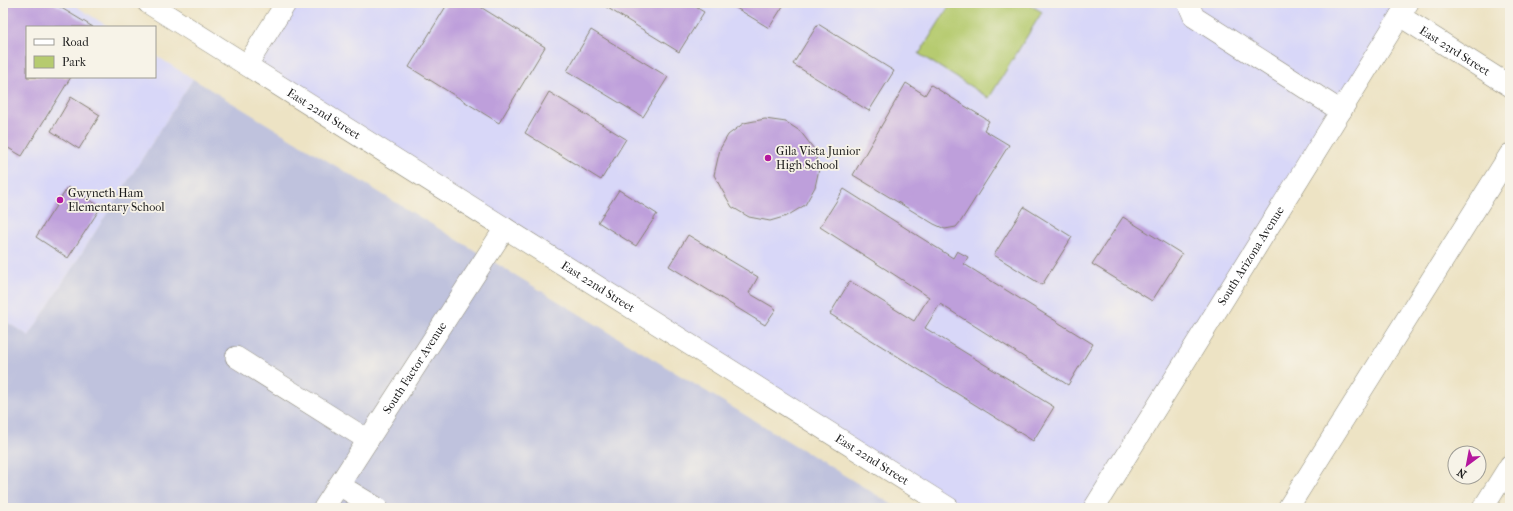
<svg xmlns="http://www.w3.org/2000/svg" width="1513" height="511" font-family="'IM FELL French Canon',serif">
<rect width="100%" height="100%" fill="#f7f3e8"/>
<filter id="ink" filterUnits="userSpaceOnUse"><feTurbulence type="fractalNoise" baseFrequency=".025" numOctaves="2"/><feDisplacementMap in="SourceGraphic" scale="8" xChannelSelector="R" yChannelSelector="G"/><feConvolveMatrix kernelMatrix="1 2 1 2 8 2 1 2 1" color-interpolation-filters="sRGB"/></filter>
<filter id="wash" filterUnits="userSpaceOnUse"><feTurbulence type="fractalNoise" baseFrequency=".012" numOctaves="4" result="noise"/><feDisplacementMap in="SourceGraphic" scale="16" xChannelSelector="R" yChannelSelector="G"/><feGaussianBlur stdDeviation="0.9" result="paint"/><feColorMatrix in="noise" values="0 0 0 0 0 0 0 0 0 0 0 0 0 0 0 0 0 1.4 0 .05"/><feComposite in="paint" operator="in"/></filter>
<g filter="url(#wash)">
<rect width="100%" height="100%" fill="#ede3c4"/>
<path fill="#d8d7f8" d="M3 3H71L109 27H27V77H155V55L193 79 29 336 3 320Z
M286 3H1407L1094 508H949L247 65Z"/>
<path fill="#bfc2dd" d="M193 79 898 508H3V320L29 336Z"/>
<path fill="#b6cb6f" stroke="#697446" d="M951 3H1027L1042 12 989 98 919 54Z"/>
<g id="blocks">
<path fill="#be9fdb" d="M3 3H53L93 27H27V77H71L22 156 3 145Z
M448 3H474L545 47 499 123 409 67Z
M604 3H689L704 12 679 52 603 5Z
M728 3H785L769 28Z
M818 24 894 71 869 111 793 64Z
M591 30 668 77 643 117 567 71Z
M906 83 925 95 931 85 989 121 984 130 1009 145 961 221 956 227 945 229 934 224 853 175Z
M549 92 626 139 601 180 525 133Z
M71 97 100 115 79 149 51 131Z
M765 119 786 122 800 131 814 149 819 169 815 187 805 205 787 216 770 221 749 217 732 207 722 190 714 175 720 149 728 135 744 123Z
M68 187 101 207 68 258 36 237Z
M844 189 953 258 957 251 968 257 964 264 1093 344 1068 385 940 304 925 328 1054 407 1033 441 830 314 850 281 914 321 929 297 820 227Z
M619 190 657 214 636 246 598 222Z
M1024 207 1072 237 1042 285 994 255Z
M1123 217 1182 254 1152 301 1092 264Z
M688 235 758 277 749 293 776 309 765 325 669 266Z"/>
</g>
</g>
<g filter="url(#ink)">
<use href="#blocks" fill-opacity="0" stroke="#848070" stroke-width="1"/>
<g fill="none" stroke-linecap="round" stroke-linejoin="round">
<defs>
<g id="minor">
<path id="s1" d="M148 3 949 508"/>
<path d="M1188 3 1194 17 1341 111"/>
<path id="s2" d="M1400 16 1510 86"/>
<path d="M247 65 286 3"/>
<path d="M236 357 368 440"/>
<path d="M339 485 377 508"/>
<path id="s3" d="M324 508 505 228"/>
<path id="s4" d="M1094 508 1408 3"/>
<path d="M1288 508 1510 154"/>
<path d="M1483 508 1510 465"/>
</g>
</defs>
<use href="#minor" stroke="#848070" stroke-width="22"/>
<use href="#minor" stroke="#fff" stroke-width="21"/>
</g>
</g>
<g fill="#b5179e" stroke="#f7f3e8" stroke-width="1.5">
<circle cx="768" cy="158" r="4"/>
<circle cx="60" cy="200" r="4"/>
</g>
<g text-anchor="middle" stroke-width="3.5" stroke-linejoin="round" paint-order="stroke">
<g font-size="12" fill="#1c1c1c" stroke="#f7f3e8">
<text dy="4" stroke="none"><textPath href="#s2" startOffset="65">East 23rd Street</textPath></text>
<text dy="4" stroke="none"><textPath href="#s1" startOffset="208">East 22nd Street</textPath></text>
<text dy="4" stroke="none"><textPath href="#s4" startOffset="297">South Arizona Avenue</textPath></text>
<text dy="4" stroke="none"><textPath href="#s1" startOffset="532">East 22nd Street</textPath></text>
<text dy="4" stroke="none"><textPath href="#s3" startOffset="167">South Factor Avenue</textPath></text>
<text dy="4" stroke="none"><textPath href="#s1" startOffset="856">East 22nd Street</textPath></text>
</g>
<g font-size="12" fill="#1c1c1c" stroke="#f7f3e8" text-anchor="start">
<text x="776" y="155">Gila Vista Junior<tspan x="776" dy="14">High School</tspan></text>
<text x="68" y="197">Gwyneth Ham<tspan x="68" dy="14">Elementary School</tspan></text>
</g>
</g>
<rect width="1513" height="511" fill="none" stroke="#f7f3e8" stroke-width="16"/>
<rect x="26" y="26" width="130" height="52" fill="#f7f3e8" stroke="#9f9d96"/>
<rect x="34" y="39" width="20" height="6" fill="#ffffff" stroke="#9f9d96"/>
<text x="62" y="46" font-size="12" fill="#1c1c1c">Road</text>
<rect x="34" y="56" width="20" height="12" fill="#b6cb6f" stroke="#9f9d96"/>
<text x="62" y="66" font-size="12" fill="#1c1c1c">Park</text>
<g transform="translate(1467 465) rotate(212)"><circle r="19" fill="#f7f3e8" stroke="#9f9d96"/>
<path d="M0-3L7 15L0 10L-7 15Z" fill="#b5179e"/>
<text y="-6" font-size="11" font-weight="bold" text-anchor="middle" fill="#1c1c1c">N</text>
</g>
</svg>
